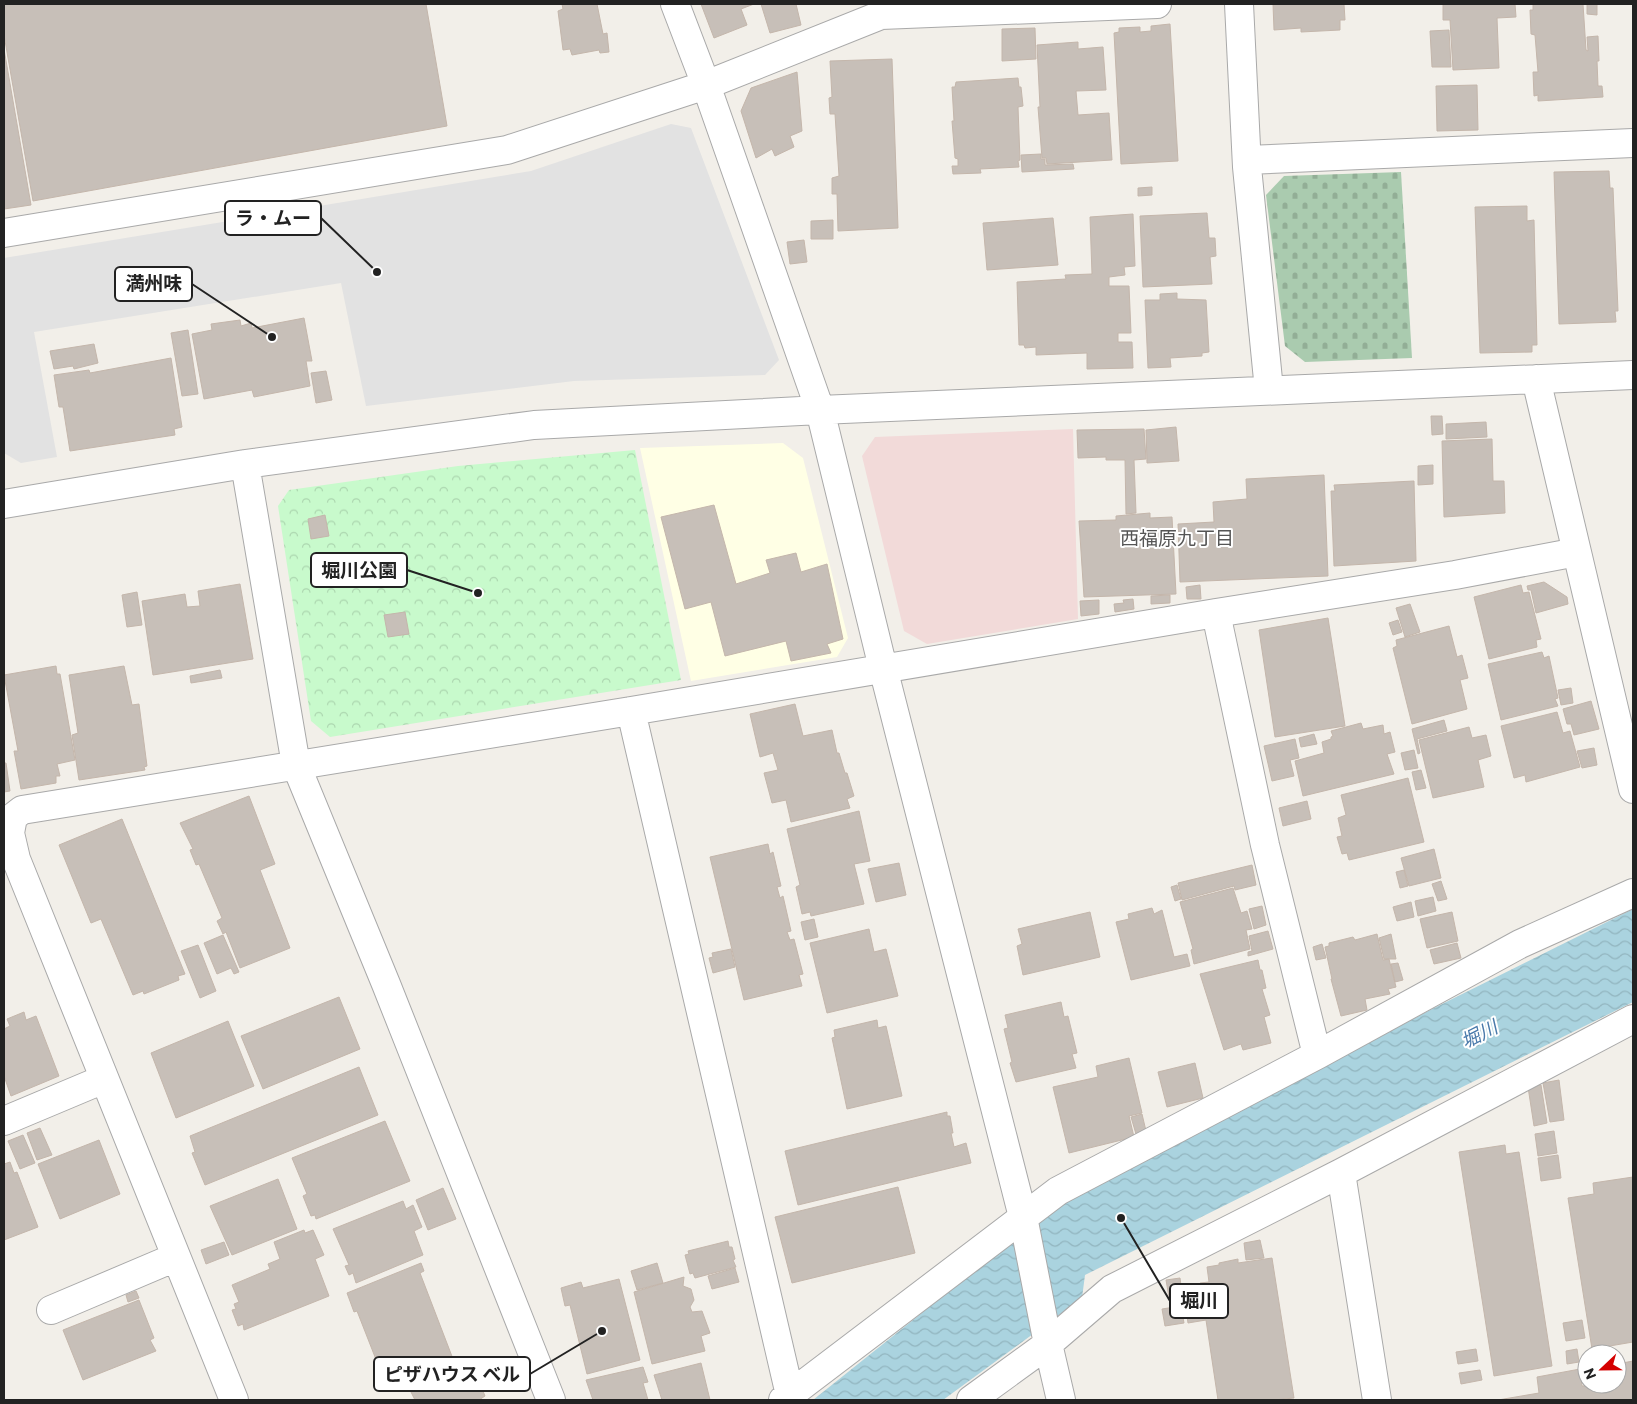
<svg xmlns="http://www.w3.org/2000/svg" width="1637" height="1404" font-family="Commissioner,'Noto Sans JP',sans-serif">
<defs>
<pattern id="cemetery-stones" width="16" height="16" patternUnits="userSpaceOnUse" patternTransform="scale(1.25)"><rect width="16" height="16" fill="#aacbaf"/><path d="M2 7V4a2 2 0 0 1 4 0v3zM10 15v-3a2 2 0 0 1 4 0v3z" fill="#92ae96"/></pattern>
<pattern id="park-crowns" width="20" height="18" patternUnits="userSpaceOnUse" patternTransform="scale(1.25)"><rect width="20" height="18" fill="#c8facc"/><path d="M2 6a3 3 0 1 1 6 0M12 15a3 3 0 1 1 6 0" fill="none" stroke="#acd6af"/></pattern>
<pattern id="water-waves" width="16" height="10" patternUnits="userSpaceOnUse" patternTransform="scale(1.25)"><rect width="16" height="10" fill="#aad3df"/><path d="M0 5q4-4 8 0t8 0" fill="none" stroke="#92b5bf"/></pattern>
</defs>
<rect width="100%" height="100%" fill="#f2efe9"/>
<path fill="#f2dad9" d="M1073 429 1078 619 927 644 904 631 862 456 875 437Z"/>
<path fill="#ffffe5" d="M783 443 803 458 848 638 837 657 691 681 640 448Z"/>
<path fill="url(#cemetery-stones)" d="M1401 172 1412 358 1305 362 1285 346 1266 195 1284 176Z"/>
<path fill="url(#park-crowns)" d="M635 450 681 680 330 737 311 721 278 506 289 490 458 466Z"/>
<path fill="#e2e2e2" d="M671 124 691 128 779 360 765 375 574 381 366 406 341 283 34 332 57 457 21 463 4 453V258L531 171Z"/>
<path fill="url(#water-waves)" d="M1633 909V1002L1085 1275 1082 1298 943 1400H813L973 1272 1061 1205 1432 1009Z"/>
<path fill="#c7bfb8" stroke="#c4b6ab" d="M4 4H426L447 126 33 201 4 35Z
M562 4H597L603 34 607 33 609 52 600 53 599 50 572 55 570 49 563 50 558 11 563 9Z
M701 4H754L741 9 747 25 714 38Z
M761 4H796L801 25 770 33Z
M1273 4H1344L1345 20H1340V30L1301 32V28L1274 30Z
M1443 4H1515L1516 17 1497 18 1499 68 1453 70 1450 20H1443Z
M1533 4H1583L1586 50 1588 51 1587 37 1598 36 1599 61H1597L1598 86H1602L1603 97 1538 101V95L1534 96 1533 72H1538L1535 35 1531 34 1530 10H1533Z
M1587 4H1597V15L1587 14Z
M1170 24 1178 161 1121 164 1114 33 1119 32V28L1140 27V32L1151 31V26Z
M1035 28 1036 59 1002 61V29Z
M1449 30 1451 67H1432L1430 31Z
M1078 42V49L1103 47 1106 90 1076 91 1078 115 1109 113 1112 160 1047 164 1046 158H1042L1038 107H1040L1037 45Z
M4 49 31 205 4 209Z
M892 59 898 228 838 231 837 194H832V178L839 176 835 114H830L829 98 832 97 830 61Z
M797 72 802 131 790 136 794 147 775 156 772 149 756 158 741 111 751 88Z
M1018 78 1019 87H1021L1023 106 1018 107 1020 160 1018 161 1019 167 980 169 981 173 953 174 952 166H958V159L955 158 952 121H954L952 87H955L956 82Z
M1477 85 1478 130 1437 131 1436 86Z
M1041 154V159H1045V165L1073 164 1074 169 1022 172 1021 155Z
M1609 171 1610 188H1613L1618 311H1615L1616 322 1559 324 1554 172Z
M1152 187V195L1138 196V188Z
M1527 206V221L1534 220 1537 345H1532V352L1480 353 1475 207Z
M1207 213 1209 238H1215L1216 256 1210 257 1212 284 1143 287 1140 216Z
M1133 214 1135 266 1124 267 1125 275 1109 277V286H1129L1131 333H1118V342H1132L1133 368 1087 369V353L1036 355V347L1025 348 1024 345H1019L1017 282 1066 279 1065 275 1092 274 1090 217Z
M1053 218 1058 265 987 270 983 223Z
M833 220V239H811V221Z
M804 240 807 262 790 264 787 242Z
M1177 293V299L1206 300 1209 352 1202 353V356L1170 358 1171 367 1148 368 1145 300H1160V294Z
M304 318 312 361H306L310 386 254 397 252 390 204 399 192 334 212 330 211 324 240 320 241 326 251 323 252 328Z
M188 330 198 394 182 396 171 333Z
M94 344 98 363 74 369 73 366 54 369 50 351Z
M171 358 182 427 174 429 175 435 70 451 63 407H59L54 375 89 370 90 373Z
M326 371 332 400 316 403 311 373Z
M1431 416H1442L1443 434 1432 435Z
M1486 422 1487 437 1446 439V424Z
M1176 427 1179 461 1147 463 1146 430Z
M1144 429 1146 459 1134 460 1136 513 1126 514 1125 460H1106V457L1078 458 1077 430Z
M1492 439 1493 481H1504L1505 513 1444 517 1442 441Z
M1433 465V484L1418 485V466Z
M1324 475 1328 576 1180 582 1178 524 1214 522 1213 502 1247 499 1246 479Z
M1414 481 1416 561 1334 566 1331 491H1335L1334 485Z
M714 505 736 584 770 573 766 560 796 553 801 572 827 564 843 639 827 644 831 653 791 661 786 641 725 656 711 602 685 609 661 517Z
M1150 513V518L1172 517 1176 594 1084 597 1079 521 1116 520V516Z
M325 515 329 536 311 539 308 519Z
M1544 582 1567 597 1568 604 1536 613 1531 590H1528L1527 586Z
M240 584 253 659 153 675 142 601 185 594 187 607 200 606 198 591Z
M1200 585 1201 599H1187L1186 587Z
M1521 585 1523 593 1529 592 1541 639 1536 640 1537 647 1489 659 1474 597Z
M137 592 142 625 127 627 122 595Z
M1170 595V603L1151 604V596Z
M1133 599 1134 609 1115 612 1114 604 1124 603 1123 600Z
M1099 600V614L1081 616 1080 601Z
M1410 604 1420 632 1405 637 1396 608Z
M405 612 409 634 388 637 384 615Z
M1328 618 1345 726 1275 737 1259 630Z
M1398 620 1402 632 1393 635 1389 623Z
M1449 626 1457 657 1462 655 1468 678 1460 680 1467 709 1412 724 1393 648 1397 646 1396 640Z
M1542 652 1544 658 1549 656 1558 698 1555 699 1558 706 1501 720 1488 664Z
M56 666 57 674H60L75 760 57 764 60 776H56V783L21 789 14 751H18L4 675Z
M124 666 132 705 139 704 147 766 144 767 145 770 79 780 72 735 78 733 69 675Z
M220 670 222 678 191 683 190 676Z
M1571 688 1573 703 1561 705 1558 690Z
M1591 701 1599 729 1574 735 1571 724H1567L1563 709Z
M795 704 803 736 832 730 837 753H839L845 773H847L854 796 847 799 850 808 791 822 786 800 772 803 764 773 778 770 773 753 760 757 750 714Z
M1557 712 1563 733 1570 731 1580 767 1526 782 1525 775 1514 778 1501 726Z
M1444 720 1447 731 1417 739 1420 753 1418 754 1412 729Z
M1361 723 1363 729 1383 725 1384 734 1390 732 1395 752 1387 754 1394 774 1303 796 1295 761 1324 753 1322 742 1331 739V737L1333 736 1331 731Z
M1469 727 1472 738 1486 735 1491 756 1478 760 1484 787 1433 798 1419 740Z
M1314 734 1317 744 1301 747 1299 738Z
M1295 739 1299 758 1290 760 1294 776 1272 781 1264 746Z
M1594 748 1597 765 1582 768 1577 751Z
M1414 750 1418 768 1405 770 1401 753Z
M4 763H6L10 791 4 792Z
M1421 770 1426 788 1416 790 1412 772Z
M1408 778 1424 842 1349 860 1347 853 1342 854 1337 837 1342 836 1338 818 1346 815 1341 795Z
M249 796 275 864 260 870 290 948 240 968 226 932 223 934 217 921 222 918 199 864 196 865 190 850 193 849 180 823Z
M1307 801 1311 819 1283 826 1279 808Z
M859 811 870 861 854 864 864 904 811 916 810 912 802 914 796 887 800 885 787 829Z
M122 819 185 974 178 976 179 980 144 994 143 991 133 995 101 919 91 923 59 845Z
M768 844 770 854 773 852 781 886 777 887 780 898 783 896 791 931 787 932 790 940 794 939 803 974 799 975 802 986 744 1000 710 857Z
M1434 849 1441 878 1409 886 1401 858Z
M899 863 906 895 876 902 868 869Z
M1252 865 1256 885 1235 890 1234 886 1182 900 1178 883Z
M1404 870 1408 886 1400 888 1396 872Z
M1441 881 1447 899 1438 901 1432 884Z
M1177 885 1181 899 1175 901 1171 887Z
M1233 888 1241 913 1247 911 1252 929 1246 930 1250 949 1194 964 1191 950 1193 949 1180 902Z
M1433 897 1436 911 1418 916 1415 901Z
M1411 902 1414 917 1397 921 1393 907Z
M1262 906 1266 925 1254 929 1249 909Z
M1152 908 1154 914 1162 910 1174 957 1187 954 1190 966 1131 980 1116 922 1129 919 1128 914Z
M1090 912 1100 957 1023 975 1017 946 1022 944 1018 929Z
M1452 912 1458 941 1427 948 1420 919Z
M814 919 818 937 805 940 801 922Z
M869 929 874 952 886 949 898 996 827 1013 810 943Z
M1268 931 1273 949 1248 956V952L1252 951 1249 936Z
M1377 934 1383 960 1389 959 1396 987 1388 989 1390 994 1365 999 1367 1010 1341 1016 1331 979H1332L1325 947 1329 946V943L1353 937 1355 940Z
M1391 934 1396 959H1384L1379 938Z
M223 935 239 972 234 974 231 968 217 974 204 943Z
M1457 943 1461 958 1434 964 1430 950Z
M1322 944 1326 958 1316 960 1313 947Z
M198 945 216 991 200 998 181 951Z
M731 949 735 967 713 973 709 958 713 957 712 953Z
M1258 960 1260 970H1262L1266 988 1262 989 1270 1015 1264 1017 1271 1043 1243 1050 1241 1044 1224 1050 1200 974Z
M1398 963 1403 980 1395 982 1391 964Z
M339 997 360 1049 263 1089 241 1036Z
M1061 1002 1064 1017 1068 1016 1077 1053 1072 1054 1076 1068 1016 1082 1010 1063 1012 1062 1004 1029 1008 1028 1005 1015Z
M24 1012 26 1020 36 1016 59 1076 11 1096 4 1076V1029L10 1026 7 1019Z
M877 1020 878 1028 886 1026 902 1096 847 1109 832 1038 835 1037 834 1030Z
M228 1021 254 1086 176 1118 151 1053Z
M1129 1058 1142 1113 1129 1116 1134 1137 1069 1153 1053 1087 1098 1077 1096 1066Z
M1195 1063 1203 1098 1167 1107 1158 1072Z
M359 1067 378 1115 205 1185 192 1153 195 1152 190 1136Z
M1559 1080 1564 1120 1550 1122 1543 1083Z
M1541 1085 1547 1123 1534 1126 1528 1087Z
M947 1112V1116H950L953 1133H951L954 1147 966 1143 971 1163 798 1205 785 1151Z
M1142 1114 1146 1131 1136 1134 1131 1117Z
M385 1121 410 1181 316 1219 315 1215 311 1216 303 1196 307 1194 292 1158Z
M40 1128 52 1155 37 1160 27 1133Z
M1554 1131 1557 1153 1538 1156 1535 1134Z
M23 1135 35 1163 20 1169 8 1141Z
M99 1140 120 1194 60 1219 38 1164Z
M1505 1145 1506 1154 1519 1152 1552 1366 1494 1376 1459 1152Z
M1558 1155 1561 1178 1541 1181 1538 1158Z
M10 1162 14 1173 17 1172 38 1227 4 1240V1164Z
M1633 1177V1342L1592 1349 1568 1198 1594 1194 1593 1183Z
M278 1179 297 1229 232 1255 210 1206Z
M898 1187 915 1253 792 1283 775 1217Z
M443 1188 456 1219 428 1230 416 1200Z
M403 1201 406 1209 413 1205 422 1227 414 1231 423 1255 356 1283 353 1273 349 1275 345 1266 349 1265 333 1229Z
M304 1230 305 1233 313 1230 324 1255 315 1259 329 1296 244 1330 243 1324 238 1326 232 1310 236 1309 234 1304 239 1302 232 1285 270 1269 268 1264 280 1259 274 1242Z
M1260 1240 1264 1258 1246 1260 1244 1243Z
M728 1241 729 1247H732L735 1259 733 1260 736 1267 695 1278 693 1273 690 1274 685 1255 689 1254 688 1251Z
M224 1242 229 1255 206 1264 201 1250Z
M1272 1258 1294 1398 1274 1400H1218L1206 1320 1188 1323 1184 1294 1202 1291 1200 1283 1209 1282 1207 1267 1219 1265V1263L1238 1259V1263Z
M421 1263 424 1271 420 1273 453 1359 386 1385 357 1311 354 1312 347 1293Z
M657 1263 663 1283 637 1290 631 1271Z
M735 1268 739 1282 712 1289 708 1276Z
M684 1277 683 1286 691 1289 694 1300 690 1307 692 1312 702 1311 710 1333 701 1336 705 1351 652 1364 634 1292Z
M1180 1278 1183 1301 1170 1303 1166 1280Z
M619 1279 640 1360 587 1374 570 1305 565 1306 561 1288 581 1282 583 1288Z
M136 1291 139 1298 128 1302 126 1295Z
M139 1300 154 1338 150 1340 156 1351 83 1380 63 1330Z
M1181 1306 1184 1323 1165 1326 1162 1309Z
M1582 1320 1585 1338 1566 1341 1563 1323Z
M1476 1349 1478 1361 1458 1364 1456 1352Z
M1577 1349 1579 1362 1567 1364 1566 1351Z
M470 1359 485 1396 479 1400H415L408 1386Z
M1633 1361V1400H1498L1539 1393 1537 1377 1580 1369 1582 1386 1617 1384V1382L1620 1381 1617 1364Z
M701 1363 710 1400H658H662L654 1375Z
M643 1367 648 1382 643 1383 648 1400H593L586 1380Z
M1480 1370 1482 1380 1461 1384 1459 1373Z"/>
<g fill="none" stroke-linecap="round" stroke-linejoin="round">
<defs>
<path id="minor" d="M675 4 706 85 820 410 883 668 1023 1217 1048 1344 1061 1400
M1239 4 1247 167 1269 390
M1247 160 1633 143
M4 233 507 150 706 85 881 15 1157 4
M1536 379 1633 789
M245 464 296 765 386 984 551 1400
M4 504 245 464 534 425 820 410 1633 375
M1216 613 1265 845 1317 1055
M631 711 790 1395
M4 1121 104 1079
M1341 1173 1377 1400
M51 1310 176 1257
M234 1400 16 859 10 833 13 817 22 810 631 711 1216 613 1455 575 1577 552
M783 1400 1058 1191 1317 1055 1520 944 1633 893
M971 1400 1048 1344 1112 1289 1341 1173 1633 1019"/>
</defs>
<use href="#minor" stroke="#a9a9a9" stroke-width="30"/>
<use href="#minor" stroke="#fff" stroke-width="28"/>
</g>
<g text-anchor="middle" stroke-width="4" stroke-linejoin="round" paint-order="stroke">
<g font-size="19" fill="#555" stroke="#fff">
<text x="1177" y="545">西福原九丁目</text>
</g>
<g font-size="19" font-style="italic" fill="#4a7aab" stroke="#fff">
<text transform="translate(1479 1034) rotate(-27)" y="7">堀川</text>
</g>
</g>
<path fill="none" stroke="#222" stroke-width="2" d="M377 272L321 218M272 337L192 284M478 593L407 570M1121 1218L1170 1301M602 1331L530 1374"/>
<g fill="#222" stroke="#fff" stroke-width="2">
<circle cx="377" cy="272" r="5"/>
<circle cx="272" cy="337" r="5"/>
<circle cx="478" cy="593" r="5"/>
<circle cx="1121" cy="1218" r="5"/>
<circle cx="602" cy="1331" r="5"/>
</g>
<g fill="#fff" stroke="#222" stroke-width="2">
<rect x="225" y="201" width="96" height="34" rx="5"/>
<rect x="115" y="267" width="77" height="34" rx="5"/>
<rect x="311" y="553" width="96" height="34" rx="5"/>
<rect x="1170" y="1284" width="58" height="34" rx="5"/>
<rect x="374" y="1357" width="156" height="34" rx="5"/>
</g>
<g font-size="19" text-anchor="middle" font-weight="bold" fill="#222">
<text x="273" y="225">ラ・ムー</text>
<text x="154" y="290">満州味</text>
<text x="359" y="577">堀川公園</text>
<text x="1199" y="1307">堀川</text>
<text x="452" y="1381">ピザハウス ベル</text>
</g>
<rect width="1637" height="1404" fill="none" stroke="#222222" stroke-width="10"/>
<g transform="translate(1602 1369) rotate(248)"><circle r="24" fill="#ffffff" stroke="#a7a7a7"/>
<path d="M0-4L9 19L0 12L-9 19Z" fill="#d40000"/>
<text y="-8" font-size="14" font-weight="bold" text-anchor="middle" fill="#222222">N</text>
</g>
</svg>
